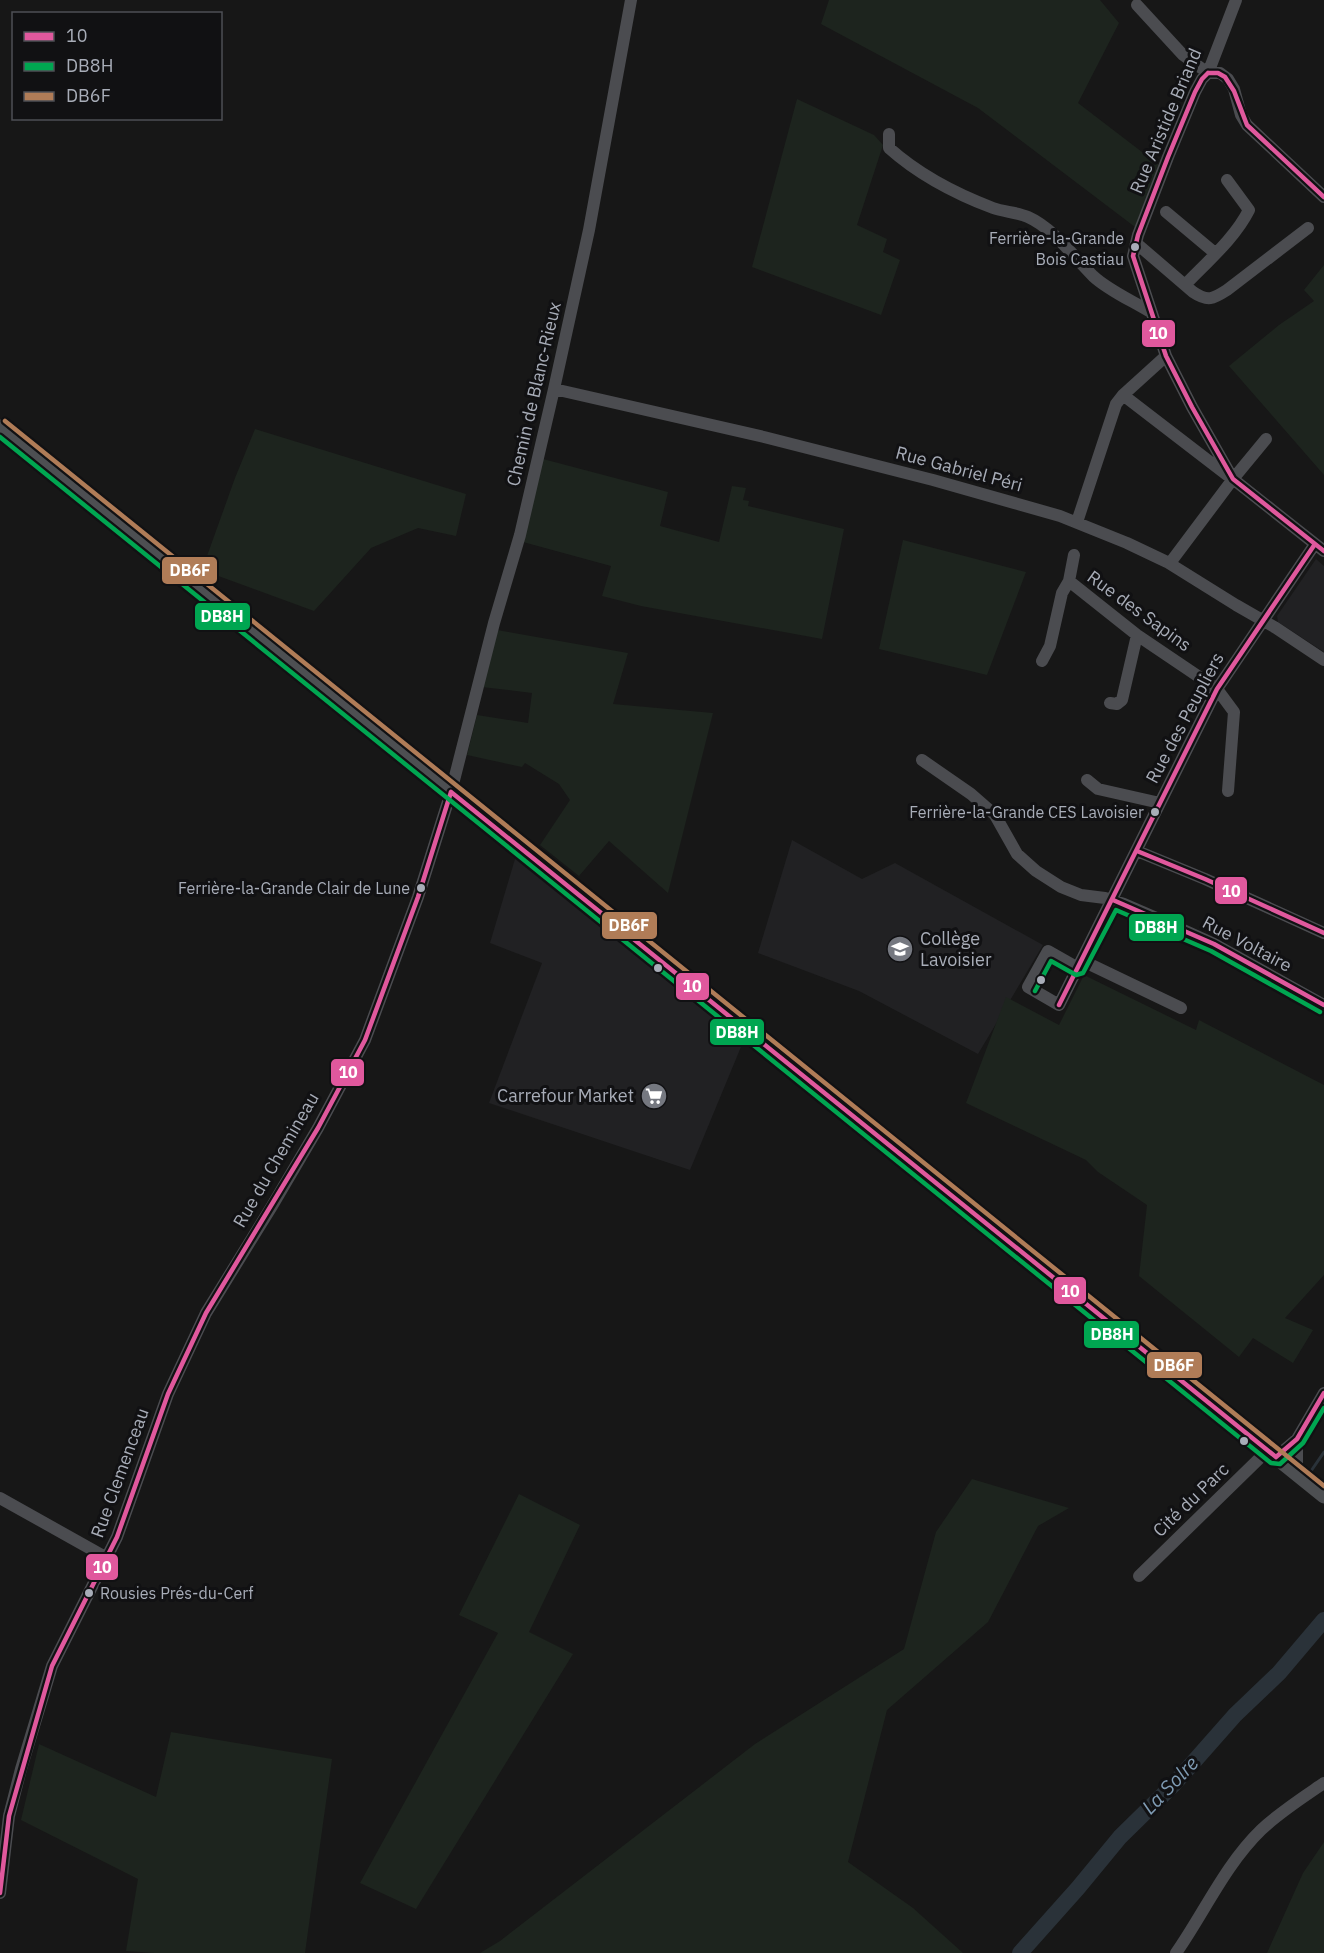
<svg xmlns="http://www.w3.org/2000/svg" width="1324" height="1953" font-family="'IBM Plex Sans',sans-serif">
<rect width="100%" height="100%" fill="#171717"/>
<path fill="#212123" d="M1316 559 1324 566V652L1278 622 1277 616Z
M792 840 862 879 895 863 1043 945 978 1054 859 991 758 953Z
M515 859 743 1042 690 1170 489 1103 542 963 490 943Z"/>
<path fill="#1d241e" d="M829 0H1100L1119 23 1078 103 1159 165 1135 227 978 108 821 24Z
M797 99 874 135 883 145 857 225 887 239 883 252 900 260 881 315 752 267Z
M1324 265V475L1229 366 1279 325 1314 301 1304 290Z
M255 429 466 494 456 536 418 528 371 548 314 611 202 570 235 478Z
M543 459 668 492 660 526 719 542 732 486 746 488 743 500 749 501 748 506 844 529 822 639 641 606 602 596 611 566 523 542Z
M903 540 1026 572 987 675 879 649Z
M497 630 628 653 613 704 713 713 668 893 609 841 579 876 540 845 570 800 559 784 525 763 522 767 467 755 477 715 528 723 532 693 482 687Z
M1084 975 1196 1030 1199 1020 1324 1085V1275L1285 1318 1313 1330 1293 1363 1253 1338 1239 1357 1139 1276 1147 1205 1098 1172 1086 1160 966 1103 1006 997 1059 1025Z
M972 1479 1069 1508 1038 1526 988 1622 887 1710 848 1862 913 1908 963 1953H480L500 1941 755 1744 904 1649 936 1532Z
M519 1494 580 1525 529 1632 573 1654 416 1909 360 1883 498 1633 459 1615Z
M171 1732 332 1759 305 1953H154L126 1951 138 1879 21 1820 39 1744 156 1797Z
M1324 1842V1953H1267L1303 1873Z"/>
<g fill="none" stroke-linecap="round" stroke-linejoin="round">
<path stroke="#2a3239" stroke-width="3" d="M1311 1471 1324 1452"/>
<path stroke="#2a3239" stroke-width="16" d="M1020 1953 1078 1888 1120 1837 1175 1783 1235 1715 1279 1673 1324 1620"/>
<path stroke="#4b4c50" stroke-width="12" d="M1236 0 1208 73 1202 79 1195 92 1168 157 1138 235 1133 256 1166 356 1192 407 1233 479 1324 551
M1137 5 1183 55 1208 73H1220L1228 79 1234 89 1241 115 1247 125 1324 197
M889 134V148C918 174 956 194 993 208 1004 212 1017 212 1028 217 1053 228 1074 257 1093 276 1109 291 1133 301 1152 313
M1166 212 1215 253
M1136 243 1193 292C1208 302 1213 299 1227 290L1308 228
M1185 285C1207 262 1235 238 1249 210L1227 180
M554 389 764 437 933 480 1060 516 1127 543 1167 562 1236 605 1276 628 1324 660
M1123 395 1227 475
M1077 522 1116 404 1123 395 1166 356
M1170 563 1233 479 1266 439
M1069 581 1137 635 1217 689 1234 712 1228 791
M1042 661 1050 646 1062 593 1069 581 1074 555
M1110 703 1117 704 1122 700 1137 635
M922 760 971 794 995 815 1017 854 1036 871 1061 887 1081 895 1105 898 1124 904 1168 923 1214 944 1324 1005
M1087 780 1098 789 1160 803
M1137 851 1205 879 1324 933
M1083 961 1181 1008
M1078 968 1048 951 1028 987 1059 1005 1217 689 1315 544
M1297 1439V1475
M1276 1457 1297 1439 1324 1393
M0 1498 107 1558
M1139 1576 1268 1450
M0 1893 9 1816 21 1769 52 1666 117 1537 168 1394 206 1313 272 1206 318 1128 365 1040 418 897 451 792 494 623 520 535 554 389 589 230 631 0
M1176 1953C1204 1913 1225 1865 1261 1830 1280 1812 1302 1798 1324 1783"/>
<path stroke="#4d4f52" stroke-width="15" d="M0 427 1324 1496"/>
<defs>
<path id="bus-1" d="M1208 73 1202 79 1195 92 1168 157 1138 235 1133 256 1166 356 1192 407 1233 479 1324 551
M1208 73H1218L1225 77 1234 91 1247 125 1324 197
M451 792 1276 1457
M1137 851 1205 879 1324 933
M1113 900 1214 944 1324 1005
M1059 1005 1217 689 1315 544
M1276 1457 1297 1439 1324 1393
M0 1893 9 1816 52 1666 117 1537 168 1394 206 1313 318 1128 365 1040 418 897 451 792"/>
<path id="bus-2" d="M0 437 1271 1463 1280 1464 1303 1443 1324 1408
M1035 991 1051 961 1076 975 1083 973 1116 910 1211 951 1320 1012"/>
<path id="bus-3" d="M5 421 1324 1486"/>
</defs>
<use href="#bus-1" stroke="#111113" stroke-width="9"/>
<use href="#bus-2" stroke="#111113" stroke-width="9"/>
<use href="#bus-3" stroke="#111113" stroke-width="9"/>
<use href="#bus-1" stroke="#e0589d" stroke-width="4.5"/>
<use href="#bus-2" stroke="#00a651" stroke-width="4.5"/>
<use href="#bus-3" stroke="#b07c57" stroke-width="4.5"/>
</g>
<defs>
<symbol id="school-disc" viewBox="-11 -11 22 22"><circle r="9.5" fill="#757880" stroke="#111113"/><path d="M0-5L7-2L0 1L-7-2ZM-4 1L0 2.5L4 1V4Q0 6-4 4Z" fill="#fff"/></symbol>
<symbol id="supermarket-disc" viewBox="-11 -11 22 22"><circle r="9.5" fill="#757880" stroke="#111113"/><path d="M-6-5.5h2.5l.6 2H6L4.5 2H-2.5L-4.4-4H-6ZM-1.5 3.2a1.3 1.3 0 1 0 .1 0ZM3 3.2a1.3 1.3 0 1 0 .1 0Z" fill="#fff"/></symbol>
</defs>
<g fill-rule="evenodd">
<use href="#school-disc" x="885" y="934" width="30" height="30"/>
<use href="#supermarket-disc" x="639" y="1081" width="30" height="30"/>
</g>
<g fill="#a8adb8" stroke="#111113" stroke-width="2">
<circle cx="1135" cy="247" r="5"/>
<circle cx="1155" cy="812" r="5"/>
<circle cx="421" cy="888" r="5"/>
<circle cx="658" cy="968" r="5"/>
<circle cx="1041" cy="980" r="5"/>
<circle cx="1244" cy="1441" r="5"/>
<circle cx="89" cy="1593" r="5"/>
</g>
<g text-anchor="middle" stroke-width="6" stroke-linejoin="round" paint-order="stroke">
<g font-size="16" fill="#a8adb8" stroke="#111113" text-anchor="end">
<text x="1124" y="244">Ferrière-la-Grande<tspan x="1124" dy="21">Bois Castiau</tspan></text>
<text x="1144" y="818">Ferrière-la-Grande CES Lavoisier</text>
<text x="410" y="894">Ferrière-la-Grande Clair de Lune</text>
<text x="100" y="1599" text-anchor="start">Rousies Prés-du-Cerf</text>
</g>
<g font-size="18" fill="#a8adb8" stroke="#111113">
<text transform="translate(1166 121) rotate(-67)" y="6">Rue Aristide Briand</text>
<text transform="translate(534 394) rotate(-77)" y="6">Chemin de Blanc-Rieux</text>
<text transform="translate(959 469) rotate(15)" y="6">Rue Gabriel Péri</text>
<text transform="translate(1139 611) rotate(36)" y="6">Rue des Sapins</text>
<text transform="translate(1185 718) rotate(-62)" y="6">Rue des Peupliers</text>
<text transform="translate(1247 944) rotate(28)" y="6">Rue Voltaire</text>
<text transform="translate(276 1160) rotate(-60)" y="6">Rue du Chemineau</text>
<text transform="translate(120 1473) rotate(-70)" y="6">Rue Clemenceau</text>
<text transform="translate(1191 1500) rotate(-44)" y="6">Cité du Parc</text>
</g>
<g font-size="18" fill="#a8adb8" stroke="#111113" text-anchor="start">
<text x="920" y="945">Collège<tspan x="920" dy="21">Lavoisier</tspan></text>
<text x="634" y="1102" text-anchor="end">Carrefour Market</text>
</g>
<g font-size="20" font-style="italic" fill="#7f9bb3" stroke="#111113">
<text transform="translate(1170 1785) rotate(-46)" y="7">La Solre</text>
</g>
</g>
<g stroke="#111113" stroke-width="2">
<rect x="1141" y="319" width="35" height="29" rx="6" fill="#e0589d"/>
<rect x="161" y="556" width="57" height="29" rx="6" fill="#b07c57"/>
<rect x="194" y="602" width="57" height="29" rx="6" fill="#00a651"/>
<rect x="1214" y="876" width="34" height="29" rx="6" fill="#e0589d"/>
<rect x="601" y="911" width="57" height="29" rx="6" fill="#b07c57"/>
<rect x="1128" y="913" width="57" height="29" rx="6" fill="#00a651"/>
<rect x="675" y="972" width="35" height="29" rx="6" fill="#e0589d"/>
<rect x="709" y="1018" width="56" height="28" rx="6" fill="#00a651"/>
<rect x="330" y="1058" width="35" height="29" rx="6" fill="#e0589d"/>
<rect x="1053" y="1276" width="34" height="29" rx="6" fill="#e0589d"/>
<rect x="1083" y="1320" width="57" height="29" rx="6" fill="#00a651"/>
<rect x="1146" y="1351" width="57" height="28" rx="6" fill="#b07c57"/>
<rect x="85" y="1553" width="34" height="28" rx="6" fill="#e0589d"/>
</g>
<g font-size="16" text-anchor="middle" font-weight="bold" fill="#fff">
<text x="1158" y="339">10</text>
<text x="190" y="576">DB6F</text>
<text x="222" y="622">DB8H</text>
<text x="1231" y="897">10</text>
<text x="629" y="931">DB6F</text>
<text x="1156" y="933">DB8H</text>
<text x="692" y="992">10</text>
<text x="737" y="1038">DB8H</text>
<text x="348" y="1078">10</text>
<text x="1070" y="1297">10</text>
<text x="1112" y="1340">DB8H</text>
<text x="1174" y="1371">DB6F</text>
<text x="102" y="1573">10</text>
</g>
<rect x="12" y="12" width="210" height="108" fill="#111113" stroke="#4d4f55" stroke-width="1.5"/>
<rect x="24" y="32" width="30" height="9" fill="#e0589d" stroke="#4d4f55" stroke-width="1.5"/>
<text x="66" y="42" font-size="18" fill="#a8adb8">10</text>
<rect x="24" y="62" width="30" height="9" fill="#00a651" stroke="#4d4f55" stroke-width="1.5"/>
<text x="66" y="72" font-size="18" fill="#a8adb8">DB8H</text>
<rect x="24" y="92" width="30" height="9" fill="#b07c57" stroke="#4d4f55" stroke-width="1.5"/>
<text x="66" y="102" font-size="18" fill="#a8adb8">DB6F</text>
</svg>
